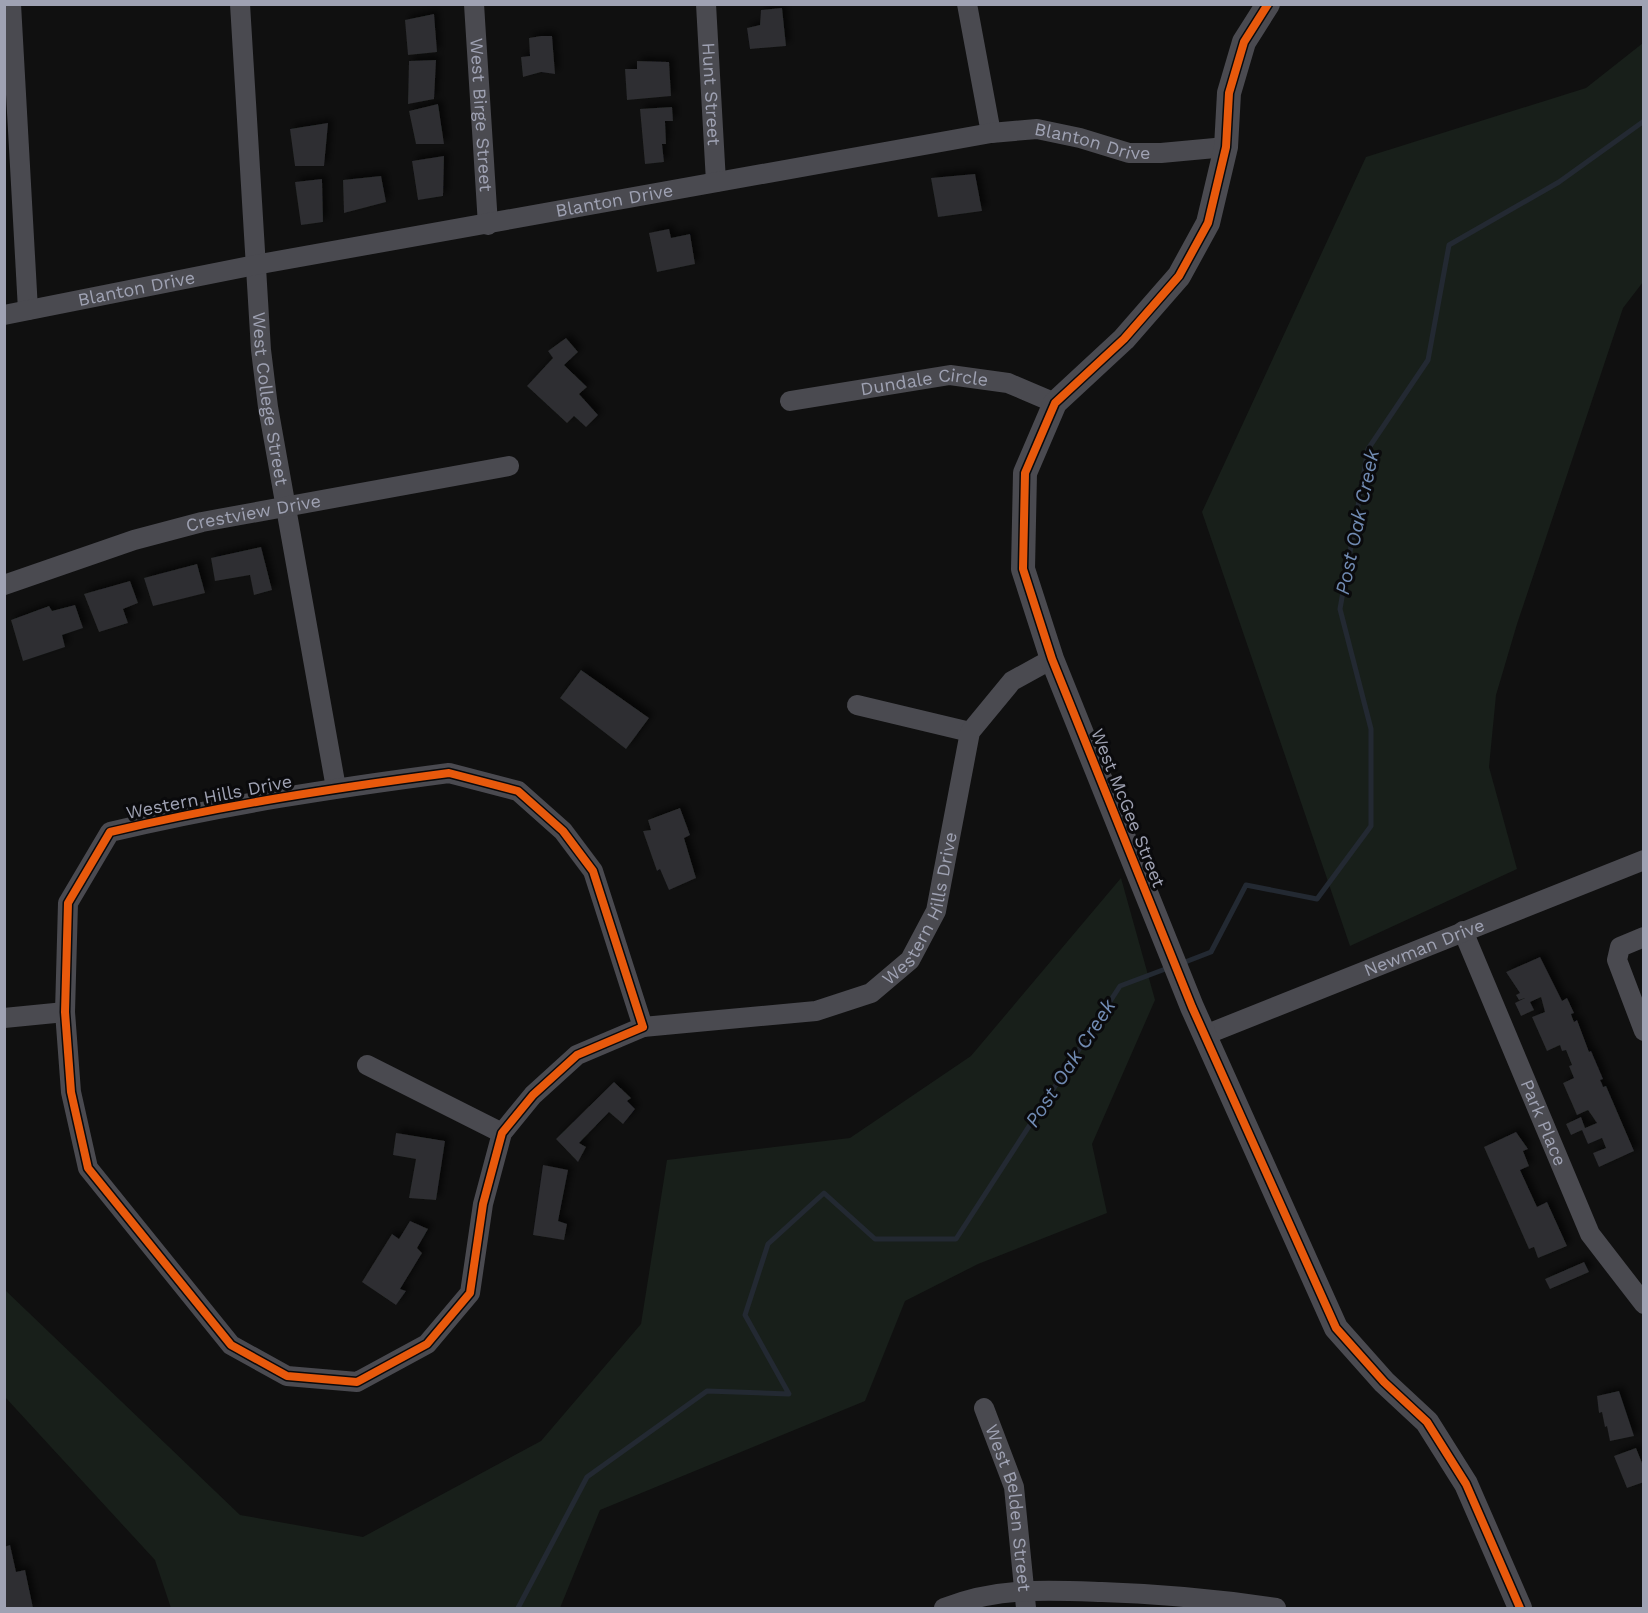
<svg xmlns="http://www.w3.org/2000/svg" width="1648" height="1613" font-family="'Work Sans',sans-serif">
<defs>
<filter id="shadow"><feDropShadow dx="4.5" dy="-4.5" stdDeviation="3" flood-color="#0009"/></filter>
</defs>
<rect width="100%" height="100%" fill="#101010"/>
<path fill="#181f1a" d="M1643 43V282L1623 308 1517 624 1496 695 1489 767 1517 869 1350 946 1202 512 1366 157 1586 88Z
M1121 878 1155 1000 1092 1144 1107 1213 978 1264 905 1301 865 1401 600 1510 560 1608H171L155 1560 5 1397V1290L240 1515 363 1537 541 1441 641 1324 667 1160 850 1138 971 1056Z"/>
<g fill="none" stroke-linecap="round" stroke-linejoin="round">
<path stroke="#232932" stroke-width="5" d="M1180 964 1211 952 1246 885 1317 899 1371 826V729L1340 609 1368 449 1428 360 1449 245 1559 182 1644 121
M518 1608 587 1477 707 1391 789 1394 745 1315 768 1244 824 1193 875 1239H956L1120 986 1168 968"/>
</g>
<path fill="#2d2e30" filter="url(#shadow)" d="M782 8 786 46 750 49 747 28 760 25 761 10Z
M434 14 437 52 408 55 405 20Z
M541 36H552L555 74 541 72 523 77 521 57 530 56 529 38Z
M436 60 434 99 408 104 409 61Z
M637 61 669 62 671 96 627 100 625 69H637Z
M438 104 444 144H416L409 111Z
M672 107 673 121H665L666 144H662L664 162 645 164 640 109Z
M328 123 324 166H295L290 129Z
M444 156 443 196 418 200 412 161Z
M975 174 982 211 938 217 931 178Z
M381 176 386 202 344 213 343 180Z
M322 179 323 222 301 225 295 182Z
M669 229 671 238 690 234 695 264 657 272 649 233Z
M566 338 578 352 564 365 587 387 579 394 598 415 586 427 574 416 567 423 527 386 553 358 548 351Z
M261 547 272 590 254 595 250 575 215 581 211 558Z
M197 564 205 593 153 606 144 578Z
M130 581 138 603 123 609 128 623 99 632 84 594Z
M75 605 83 628 62 635 65 647 23 661 11 620 49 606 52 611Z
M581 670 649 718 626 749 560 698Z
M680 808 690 835 684 838 696 878 669 890 660 869 657 871 643 831 651 830 648 820Z
M1540 957 1562 1001 1567 998 1574 1013 1571 1014 1572 1017 1574 1022 1577 1020 1589 1052 1591 1051 1603 1079 1600 1080 1602 1084 1603 1087 1606 1086 1634 1151 1599 1167 1593 1153 1606 1148 1602 1138 1588 1144 1582 1130 1571 1135 1566 1124 1581 1117 1585 1128 1597 1123 1588 1110 1577 1115 1563 1083 1574 1078 1569 1066 1572 1065 1566 1050 1562 1051 1560 1045 1547 1051 1532 1017 1545 1012 1541 997 1530 1002 1534 1010 1521 1016 1515 1003 1525 998 1519 1000 1516 995 1520 993 1506 972Z
M614 1082 631 1098 627 1101 635 1109 623 1124 609 1112 579 1143 586 1147 578 1162 556 1139Z
M1516 1132 1528 1149 1523 1151 1529 1166 1520 1170 1537 1207 1547 1202 1567 1246 1538 1258 1534 1247 1529 1249 1484 1147Z
M396 1133 445 1141 436 1200 409 1198 416 1159 393 1155Z
M543 1165 568 1170 558 1221 567 1224 564 1240 533 1235Z
M410 1221 428 1229 417 1248 422 1253 400 1289 406 1291 396 1305 362 1282 392 1234 399 1239Z
M1584 1262 1589 1272 1550 1289 1545 1279Z
M1619 1391 1634 1436 1610 1441 1607 1426 1605 1427 1602 1412 1599 1413 1597 1396Z
M1636 1448 1644 1468V1482L1627 1488 1614 1456Z
M10 1545 16 1572 25 1570 33 1608H4V1547Z"/>
<g fill="none" stroke-linecap="round" stroke-linejoin="round">
<g stroke="#4a4a50" stroke-width="20">
<path d="M11 4 28 310"/>
<path id="s1" d="M240 4 261 350 268 407 336 788"/>
<path id="s2" d="M474 4 488 225"/>
<path id="s3" d="M706 4 716 182"/>
<path d="M967 4 991 133"/>
<path id="s4" d="M4 315 255 265 991 133 1037 129 1080 138 1129 153H1161L1226 147"/>
<path id="s5" d="M790 401 950 375 1008 383 1055 403"/>
<path id="s6" d="M4 585 134 540 202 522 509 466"/>
<path d="M857 705 970 732"/>
<path d="M449 773 518 791 563 831 593 871 643 1027 577 1055 533 1095 502 1133 483 1204 470 1293 427 1344 357 1382 287 1376 231 1345 88 1168 71 1092 65 1012 68 903 110 832C223 805 335 788 449 773Z"/>
<path id="s7" d="M1463 931 1590 1234 1644 1304"/>
<path d="M1644 937 1620 947 1617 960 1644 1031"/>
<path d="M4 1018 65 1012"/>
<path id="s8" d="M643 1027 816 1011 871 993 910 960 936 911 970 732 1012 681 1052 659"/>
<path id="s9" d="M1205 1035 1644 860"/>
<path d="M367 1065 502 1133"/>
<path id="s10" d="M984 1408 1014 1487 1026 1608"/>
<path d="M944 1608C997 1587 1046 1590 1102 1592 1160 1594 1218 1599 1276 1608"/>
</g>
<path stroke="#4a4a50" stroke-width="24" d="M1268 4 1244 42 1229 93 1226 147 1208 223 1179 276 1124 339 1055 403 1025 473 1023 569 1052 659 1192 1007 1336 1328 1384 1382 1427 1422 1466 1484 1520 1608"/>
<defs>
<path id="cycleway" d="M1268 4 1244 42 1229 93 1226 147 1208 223 1179 276 1124 339 1055 403 1025 473 1023 569 1052 659 1192 1007 1336 1328 1384 1382 1427 1422 1466 1484 1520 1608
M449 773 518 791 563 831 593 871 643 1027 577 1055 533 1095 502 1133 483 1204 470 1293 427 1344 357 1382 287 1376 231 1345 88 1168 71 1092 65 1012 68 903 110 832C223 805 335 788 449 773Z"/>
</defs>
<use href="#cycleway" stroke="#0a0a0c" stroke-width="11"/>
<use href="#cycleway" stroke="#e8590c" stroke-width="8"/>
</g>
<g text-anchor="middle" stroke-width="6" stroke-linejoin="round" paint-order="stroke">
<g font-size="18" fill="#9fa2b3" stroke="#0a0a0c">
<text dy="6" stroke="none"><textPath href="#s3" startOffset="90">Hunt Street</textPath></text>
<text dy="6" stroke="none"><textPath href="#s2" startOffset="111">West Birge Street</textPath></text>
<text dy="6" stroke="none"><textPath href="#s4" startOffset="1107">Blanton Drive</textPath></text>
<text dy="6" stroke="none"><textPath href="#s4" startOffset="621">Blanton Drive</textPath></text>
<text dy="6" stroke="none"><textPath href="#s4" startOffset="135">Blanton Drive</textPath></text>
<text dy="6" stroke="none"><textPath href="#s5" startOffset="136">Dundale Circle</textPath></text>
<text dy="6" stroke="none"><textPath href="#s1" startOffset="396">West College Street</textPath></text>
<text dy="6" stroke="none"><textPath href="#s6" startOffset="260">Crestview Drive</textPath></text>
<text transform="translate(209 797) rotate(-11)" y="6">Western Hills Drive</text>
<text transform="translate(1128 808) rotate(68)" y="6">West McGee Street</text>
<text dy="6" stroke="none"><textPath href="#s8" startOffset="334">Western Hills Drive</textPath></text>
<text dy="6" stroke="none"><textPath href="#s9" startOffset="236">Newman Drive</textPath></text>
<text dy="6" stroke="none"><textPath href="#s7" startOffset="208">Park Place</textPath></text>
<text dy="6" stroke="none"><textPath href="#s10" startOffset="104">West Belden Street</textPath></text>
</g>
<g font-size="20" font-style="italic" fill="#718bb3" stroke="#0a0a0c">
<text transform="translate(1357 522) rotate(-78)" y="7">Post Oak Creek</text>
<text transform="translate(1070 1063) rotate(-57)" y="7">Post Oak Creek</text>
</g>
</g>
<rect width="1648" height="1613" fill="none" stroke="#9fa2b3" stroke-width="12"/>
</svg>
